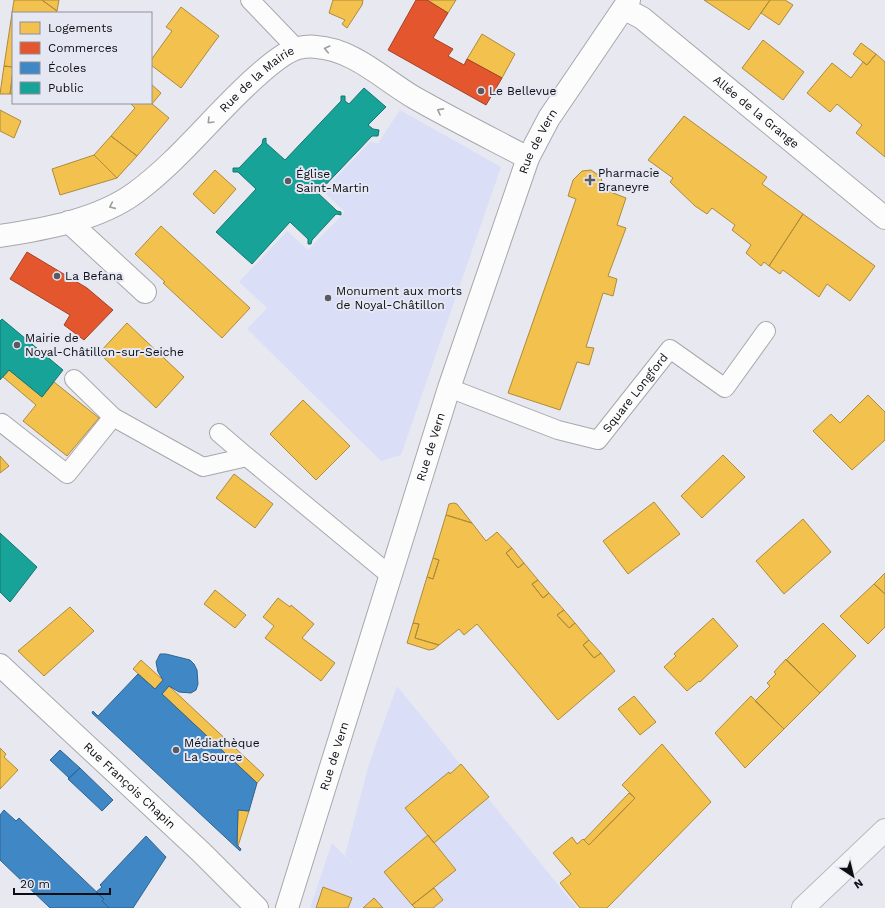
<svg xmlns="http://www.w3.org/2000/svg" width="885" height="908" font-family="'Work Sans',sans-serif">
<rect width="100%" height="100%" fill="#e8e9f0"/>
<path fill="#dadef7" d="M400 110 501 167 401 455 381 461 247 329 267 308 239 282 287 231 308 250 345 212 323 191 370 142 378 143Z
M397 686 576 907 575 908H310L332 843 361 872 345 855 369 764Z"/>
<path fill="#f2c14e" stroke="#ad8b3c" d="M14 0H42L57 11 55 13H13V67L4 66Z
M42 0H59L57 11Z
M333 0H363L362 5 347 28 342 24 345 20 329 13Z
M427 0H456L448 13Z
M704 0H770L749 30Z
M770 0H785L793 5 779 25 761 13Z
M181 7 219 36 181 88 151 65V60L172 31 166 27Z
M482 34 515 54 502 78 467 59Z
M763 40 804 72 783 100 742 68Z
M861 43 876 54 867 65 853 54Z
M876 54 885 62V157L856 133 862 125 837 104 830 112 807 93 832 63 851 78 863 62 867 65Z
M4 66 13 67V71L10 94H0Z
M13 71V94H10Z
M151 84 161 93 152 104 151 103Z
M130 103H151L169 118 137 156 111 136 135 108Z
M0 110 21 121 14 138 0 131Z
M684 116 767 177 762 184 803 214 769 266 764 262 761 266 746 253 751 245 732 230 735 225 712 208 707 214 695 206 670 182 673 178 648 160Z
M111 136 137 156 117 178 94 155Z
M94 155 117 178 60 195 52 169Z
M215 170 236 189 214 214 193 194Z
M591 170 601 177 603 189 626 198 617 225 626 228 608 276 617 279 613 296 603 293 586 347 594 348 589 365 577 362 560 410 508 393 576 199 568 196 573 180 582 171Z
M803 214 875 266 850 301 827 284 819 297 783 270 780 274 769 266Z
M161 226 250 308 222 338 163 283 165 282 135 254Z
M127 323 184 377 156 408 99 353Z
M9 370 42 397 54 382 99 418 67 456 23 421 36 405 3 377Z
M868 395 885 412V440L852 470 813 431 831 414 840 423Z
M303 400 350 446 316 480 270 434Z
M723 455 745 477 702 518 681 496Z
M0 456 9 466 0 473Z
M234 474 273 504 255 528 216 498Z
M654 502 680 534 628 574 603 541Z
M454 503 457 504 472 523 446 515 449 504Z
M446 515 472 523 486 541 497 532 512 548 506 553 518 568 524 563 538 580 532 584 543 598 549 593 564 610 557 615 569 628 575 623 589 640 583 645 594 658 601 653 615 671 558 720 477 624 464 635 459 629 439 645 415 638 419 624 413 623 427 577 433 579 439 560 433 558Z
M803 519 831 552 784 594 756 561Z
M512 548 524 563 518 568 506 553Z
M433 558 439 560 433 579 427 577Z
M885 573V594L874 584Z
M538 580 549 593 543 598 532 584Z
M874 584 885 594V627L868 644 840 616Z
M215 590 246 615 235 628 204 604Z
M278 598 290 607 291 605 314 624 302 638 335 663 321 681 265 638 274 626 263 617Z
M70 607 94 631 44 676 18 651Z
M564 610 575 623 569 628 557 615Z
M713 618 738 646 700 682 699 681 687 691 664 667 676 656 674 654Z
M413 623 419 624 415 638 439 645 434 649 429 650 407 643Z
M823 623 856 656 820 693 786 660Z
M589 640 601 653 594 658 583 645Z
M786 659 820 693 784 729 755 701 770 686 767 683 776 674 774 672Z
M141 660 163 680 155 689 133 669Z
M169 686 264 775 257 783 162 694Z
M634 696 656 722 640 735 618 709Z
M751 696 784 729 745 768 715 733Z
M662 744 711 802 607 908H580L560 883 571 874 553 853 572 837 577 844 583 839 589 845 635 798 622 785Z
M0 748 6 754 4 757 18 770 0 789Z
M461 764 489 797 434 843 405 808 449 772 450 774Z
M629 793 635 798 589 845 584 840Z
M238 810 249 811 238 846 237 845Z
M428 835 456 870 412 905 384 872Z
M323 887 352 898 348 908H316Z
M434 888 443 900 433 908H415L412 905Z
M374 898 383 908H363Z"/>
<path fill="#e4572e" stroke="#a44126" d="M427 0 448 13 433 38 453 49 448 56 464 65 467 59 502 78 486 105 388 50 416 0Z
M27 252 87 288 113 310 84 340 64 325 70 315 10 279Z"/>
<path fill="#3f88c5" stroke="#30638f" d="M160 654H166L190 660 194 664 197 670 198 684 196 690 191 693 179 692 169 686 162 694 257 783 249 811 238 810 237 845 241 849 240 851 92 713 93 711 98 716 138 674 155 689 163 680 158 672 156 662Z
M60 750 80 768 69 778 50 760Z
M80 768 113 800 102 811 68 779Z
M4 810 16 821 19 818 104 899 102 901 109 908H50L0 860V815Z
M146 836 166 857 133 908H109L102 901 104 899 96 892 102 887 100 885Z"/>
<path fill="#17a398" stroke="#147670" d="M364 88 386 107 368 125 373 129 379 130 378 136H372L318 193 337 211 341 212V215L336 214 312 240 311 244H308V239L290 222 252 264 216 232 256 189 238 172H233V168H239L262 144 263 139 266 138V143L285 160 341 101V96H345V101L349 104Z
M2 319 63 370 42 397 9 370 0 380V321Z
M0 533 37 567 10 602 0 592Z"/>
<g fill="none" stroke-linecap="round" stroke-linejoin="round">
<defs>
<g id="service">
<path d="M250 0 296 48"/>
<path d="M74 379 113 417 203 467 247 457 391 576"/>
<path id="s1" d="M449 388 558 430 598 440 670 349 725 388 766 331"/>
<path d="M0 424 2 423 67 474 113 417"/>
<path d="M219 433 247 457"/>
</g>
<g id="minor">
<path id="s2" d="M625 9 642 18 885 218"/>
<path d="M69 222 145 292"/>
<path id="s3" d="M0 236C45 229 98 220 135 193 180 160 215 113 257 76 267 67 284 52 298 48 303 47 311 46 316 47 353 49 384 80 415 98 452 119 490 138 528 158"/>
<path id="s4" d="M0 665 201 852 257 908"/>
<path id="s5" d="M287 908 449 388 528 158 549 118 629 0"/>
</g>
<path id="primary" d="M803 908 885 830"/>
</defs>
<use href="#service" stroke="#a7a8ac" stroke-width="20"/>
<use href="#minor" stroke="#a7a8ac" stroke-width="24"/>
<use href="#primary" stroke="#b9bac1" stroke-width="24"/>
<use href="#service" stroke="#fcfcfd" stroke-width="18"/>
<use href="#minor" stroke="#fcfcfd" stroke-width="22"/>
<use href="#primary" stroke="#f4f5f8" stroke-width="22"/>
</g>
<defs><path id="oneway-chevron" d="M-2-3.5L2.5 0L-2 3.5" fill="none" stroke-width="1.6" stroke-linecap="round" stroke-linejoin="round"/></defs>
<g stroke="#9c9d9f">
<use href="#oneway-chevron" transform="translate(327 49) rotate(-168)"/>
<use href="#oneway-chevron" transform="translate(440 111) rotate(-152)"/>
<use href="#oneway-chevron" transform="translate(210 121) rotate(135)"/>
<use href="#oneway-chevron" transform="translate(112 206) rotate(156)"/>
</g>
<g fill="#5a5b60" stroke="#e5e7f3" stroke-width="1.5">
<circle cx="481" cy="91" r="4"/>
<path d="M588 174h4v4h4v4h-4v4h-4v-4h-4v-4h4z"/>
<circle cx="288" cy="181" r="4"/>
<circle cx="57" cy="276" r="4"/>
<circle cx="328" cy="298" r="4"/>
<circle cx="17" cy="345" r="4"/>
<circle cx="176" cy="750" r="4"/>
</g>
<g text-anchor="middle" stroke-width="4" stroke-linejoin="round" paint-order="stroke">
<g font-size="12" fill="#0d0e12" stroke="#e5e7f3">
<text dy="4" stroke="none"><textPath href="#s3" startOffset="310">Rue de la Mairie</textPath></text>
<text dy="4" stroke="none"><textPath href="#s2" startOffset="167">Allée de la Grange</textPath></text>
<text dy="4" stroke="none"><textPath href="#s5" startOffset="807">Rue de Vern</textPath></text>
<text dy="4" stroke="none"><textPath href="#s1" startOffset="218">Square Longford</textPath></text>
<text dy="4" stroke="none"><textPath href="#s5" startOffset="483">Rue de Vern</textPath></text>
<text dy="4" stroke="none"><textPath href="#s5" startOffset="159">Rue de Vern</textPath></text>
<text dy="4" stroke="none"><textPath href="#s4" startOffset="177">Rue François Chapin</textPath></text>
</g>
<g font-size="12" fill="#0d0e12" stroke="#e5e7f3" text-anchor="start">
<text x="489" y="95">Le Bellevue</text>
<text x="598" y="177">Pharmacie<tspan x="598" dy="14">Braneyre</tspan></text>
<text x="296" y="178">Église<tspan x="296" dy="14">Saint-Martin</tspan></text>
<text x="65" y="280">La Befana</text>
<text x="336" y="295">Monument aux morts<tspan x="336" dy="14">de Noyal-Châtillon</tspan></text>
<text x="25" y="342">Mairie de<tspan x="25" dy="14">Noyal-Châtillon-sur-Seiche</tspan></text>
<text x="184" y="747">Médiathèque<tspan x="184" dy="14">La Source</tspan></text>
</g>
</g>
<rect x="12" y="12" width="140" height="92" fill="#e5e7f3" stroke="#8f9099"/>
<rect x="20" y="22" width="20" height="12" fill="#f2c14e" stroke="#8f9099"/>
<text x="48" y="32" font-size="12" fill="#0d0e12">Logements</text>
<rect x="20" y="42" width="20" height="12" fill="#e4572e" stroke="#8f9099"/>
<text x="48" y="52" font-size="12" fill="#0d0e12">Commerces</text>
<rect x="20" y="62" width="20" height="12" fill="#3f88c5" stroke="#8f9099"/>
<text x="48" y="72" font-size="12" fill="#0d0e12">Écoles</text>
<rect x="20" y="82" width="20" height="12" fill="#17a398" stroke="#8f9099"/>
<text x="48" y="92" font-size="12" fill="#0d0e12">Public</text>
<g transform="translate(853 876) rotate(145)" stroke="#e5e7f3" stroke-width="3" paint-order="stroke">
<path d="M0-3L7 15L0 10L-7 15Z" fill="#0d0e12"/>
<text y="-6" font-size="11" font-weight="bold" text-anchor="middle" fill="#0d0e12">N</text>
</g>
<path d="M14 888v6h96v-6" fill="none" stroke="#0d0e12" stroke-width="2"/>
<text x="20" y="888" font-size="12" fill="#0d0e12" stroke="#e5e7f3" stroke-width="3" paint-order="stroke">20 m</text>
</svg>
